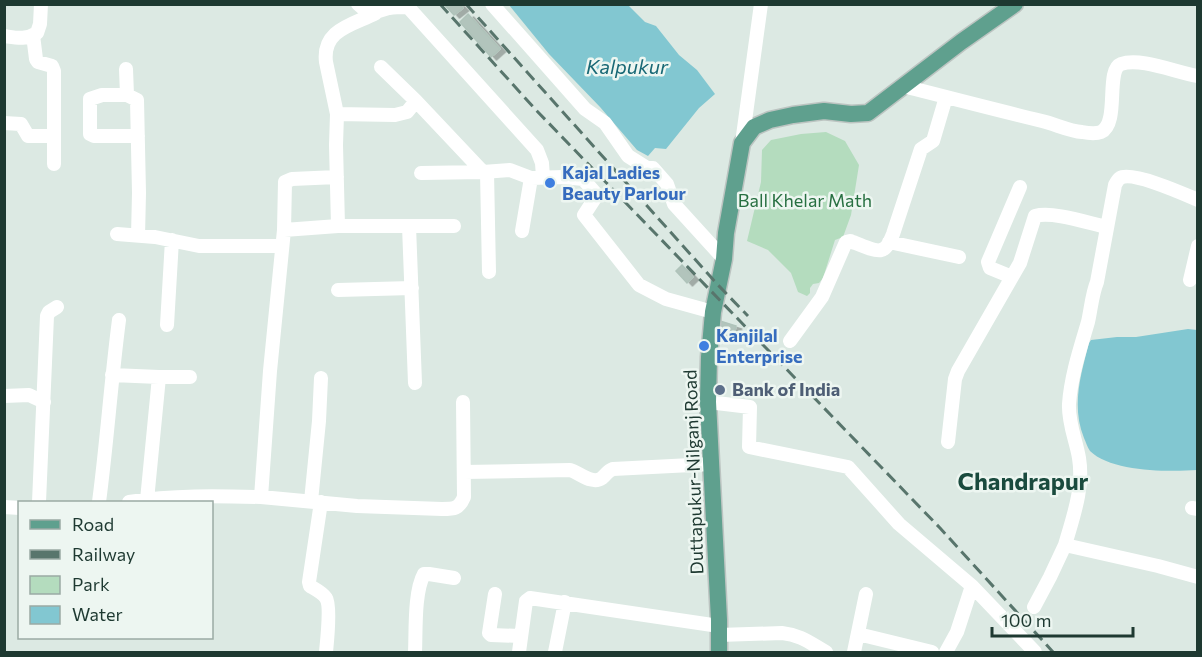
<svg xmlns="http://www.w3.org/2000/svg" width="1202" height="657" font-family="Commissioner,sans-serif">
<defs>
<filter id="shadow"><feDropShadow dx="5.5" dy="3" stdDeviation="0" flood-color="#0004"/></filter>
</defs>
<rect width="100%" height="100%" fill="#dce9e3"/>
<path fill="#b4dcbe" d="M826 132 845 141 859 165 851 215 843 237 835 240 823 278 819 283 813 284 810 288V293L807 296 798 292 791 273 768 250 747 241 761 182 762 150 771 140 801 134Z"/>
<path fill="#82c7d1" d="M509 5H628L645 22 656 26 679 55 697 70 715 94 699 108 666 149 655 148 648 156 637 150 600 107 549 54Z
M1188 329 1197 330V470C1169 472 1111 472 1090 451 1087 447 1086 442 1084 438 1071 406 1081 374 1089 343L1091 340 1117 337H1136Z"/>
<path fill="#b2c4bc" stroke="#afc3ba" stroke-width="1.5" filter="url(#shadow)" d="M444 4H459L463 8 454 15Z
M468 14 500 49 491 57 460 22Z
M682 265 693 277 687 283 676 271Z
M720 321 736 326 734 335 719 333Z"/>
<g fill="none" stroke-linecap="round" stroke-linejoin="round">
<defs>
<path id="major" d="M719 652V620L708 402 709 357 713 312 724 259 726 233 742 143 754 127 770 120 793 115 824 111 851 114 868 113 961 42 1015 4"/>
</defs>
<use href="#major" stroke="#bcc4c1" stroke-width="19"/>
<path stroke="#fff" stroke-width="14" d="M358 4C373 18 372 12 389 8 395 7 402 7 408 7L537 150 542 163 543 177
M492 4 585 109 605 123 628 156 647 168H653L667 184 674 204 724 259
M33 35 36 59 38 62 52 66 54 71V164
M4 36C18 38 25 40 37 33L40 24 41 4
M381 67 416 101 483 172
M126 69 127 95 137 100 139 193 138 236
M903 86C950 98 996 110 1042 121 1055 124 1069 131 1082 132 1087 133 1096 134 1101 132 1120 123 1105 70 1121 64 1141 57 1177 73 1198 76
M127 95H102L90 99V134L94 136H138
M337 114 395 115 407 112 416 101
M4 123 21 124 28 136H53
M742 143 761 4
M487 172 489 272
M421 173 483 172 510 170 531 178 564 177 583 179 597 195 584 215 639 285 666 299 713 312
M1198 200C1184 194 1132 171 1120 178 1118 179 1116 183 1115 185L1097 282C1092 294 1091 309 1088 322 1080 349 1071 376 1069 404 1068 423 1076 440 1079 458 1084 488 1073 517 1065 545L1158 566 1198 577
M338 226H454
M409 226 415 383
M284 230 285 182 292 179 337 177
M522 231 531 178
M117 234 155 237 199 246H282
M889 242 959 257
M1012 277 990 268 988 262 1020 187
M1190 280 1198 246
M338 290 412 288
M167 325 172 240
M790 341 822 297 846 242 850 241C856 243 875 252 881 250 887 249 891 239 893 234L921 149 933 141 946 97
M112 375 159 377H190
M4 396 29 395 44 402
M708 402 750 407 749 447 848 467 899 524 972 586 957 632 946 652
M948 442 955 379 958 371 1020 263 1035 216C1053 211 1088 223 1107 227
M464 472 570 470C580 473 592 485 602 478 607 474 607 471 613 469L711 464
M261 497 357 506 442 509C454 509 459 509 464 497L463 402
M147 500 159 377
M311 501 319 421 321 378
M39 502 47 316 49 312 57 307
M99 502C107 442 111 381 119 320
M129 502C173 495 217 496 261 497L270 371 284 230 338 226 336 145 337 114 326 62C322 29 353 25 376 13
M321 502 309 582 310 586C315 589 323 593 326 598 331 605 327 642 326 652
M4 507 20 508
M1192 508 1198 509
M972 586 1035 652
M495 594 489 633 491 635 521 636
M1034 607 1050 577 1065 545
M858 634 932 652
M719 635 782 633C801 635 810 643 826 652
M415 652C416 631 414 592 424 574H429L454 578
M519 652 526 601 530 598 719 626
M555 652 565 602
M854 652 866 594"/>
<use href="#major" stroke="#5fa08e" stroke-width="16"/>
<path stroke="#58756c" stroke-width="3" stroke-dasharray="12 6" stroke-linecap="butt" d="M440 4 536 110 940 528 1053 652
M466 4 718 285 748 316"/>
</g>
<g fill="#3f7fe0" stroke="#edf6f1" stroke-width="2">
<circle cx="550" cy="183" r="6"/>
<circle cx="704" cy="346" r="6"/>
</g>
<circle fill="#5c6f8a" stroke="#edf6f1" stroke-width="2" cx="720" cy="390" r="6"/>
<g text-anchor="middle" stroke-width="5" stroke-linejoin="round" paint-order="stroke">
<g font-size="18" font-weight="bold" fill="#366cbe" stroke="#edf6f1" text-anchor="start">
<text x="562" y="179">Kajal Ladies<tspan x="562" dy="21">Beauty Parlour</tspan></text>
<text x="716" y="342">Kanjilal<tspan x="716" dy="21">Enterprise</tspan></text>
</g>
<g font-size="18" fill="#287042" stroke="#edf6f1">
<text x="805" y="207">Ball Khelar Math</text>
</g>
<g font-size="18" font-weight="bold" fill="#4e5e75" stroke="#edf6f1" text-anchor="start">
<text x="732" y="396">Bank of India</text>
</g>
<g font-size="18" fill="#1e3931" stroke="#edf6f1">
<text transform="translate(694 472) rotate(-92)" y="6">Duttapukur-Nilganj Road</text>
</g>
<g font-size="20" font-style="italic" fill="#186875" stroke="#edf6f1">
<text x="627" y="74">Kalpukur</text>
</g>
<g font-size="24" font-weight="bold" fill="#1a4b3e" stroke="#edf6f1">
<text x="1023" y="490">Chandrapur</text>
</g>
</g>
<rect width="1202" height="657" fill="none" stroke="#1e3931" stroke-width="12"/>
<rect x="18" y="501" width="195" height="138" fill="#edf6f1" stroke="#9aaaa4" stroke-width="1.5"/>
<rect x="30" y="520" width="30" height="9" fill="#5fa08e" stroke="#9aaaa4" stroke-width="1.5"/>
<text x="72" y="531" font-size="18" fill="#1e3931">Road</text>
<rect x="30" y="550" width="30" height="9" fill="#58756c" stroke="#9aaaa4" stroke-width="1.5"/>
<text x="72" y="561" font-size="18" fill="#1e3931">Railway</text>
<rect x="30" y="576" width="30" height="18" fill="#b4dcbe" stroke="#9aaaa4" stroke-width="1.5"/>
<text x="72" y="591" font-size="18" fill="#1e3931">Park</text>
<rect x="30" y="606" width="30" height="18" fill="#82c7d1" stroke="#9aaaa4" stroke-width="1.5"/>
<text x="72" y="621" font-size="18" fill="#1e3931">Water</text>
<path d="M992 627v9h141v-9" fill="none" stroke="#1e3931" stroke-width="3"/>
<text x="1001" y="627" font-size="18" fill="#1e3931" stroke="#edf6f1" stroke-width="4.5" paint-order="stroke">100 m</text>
</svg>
